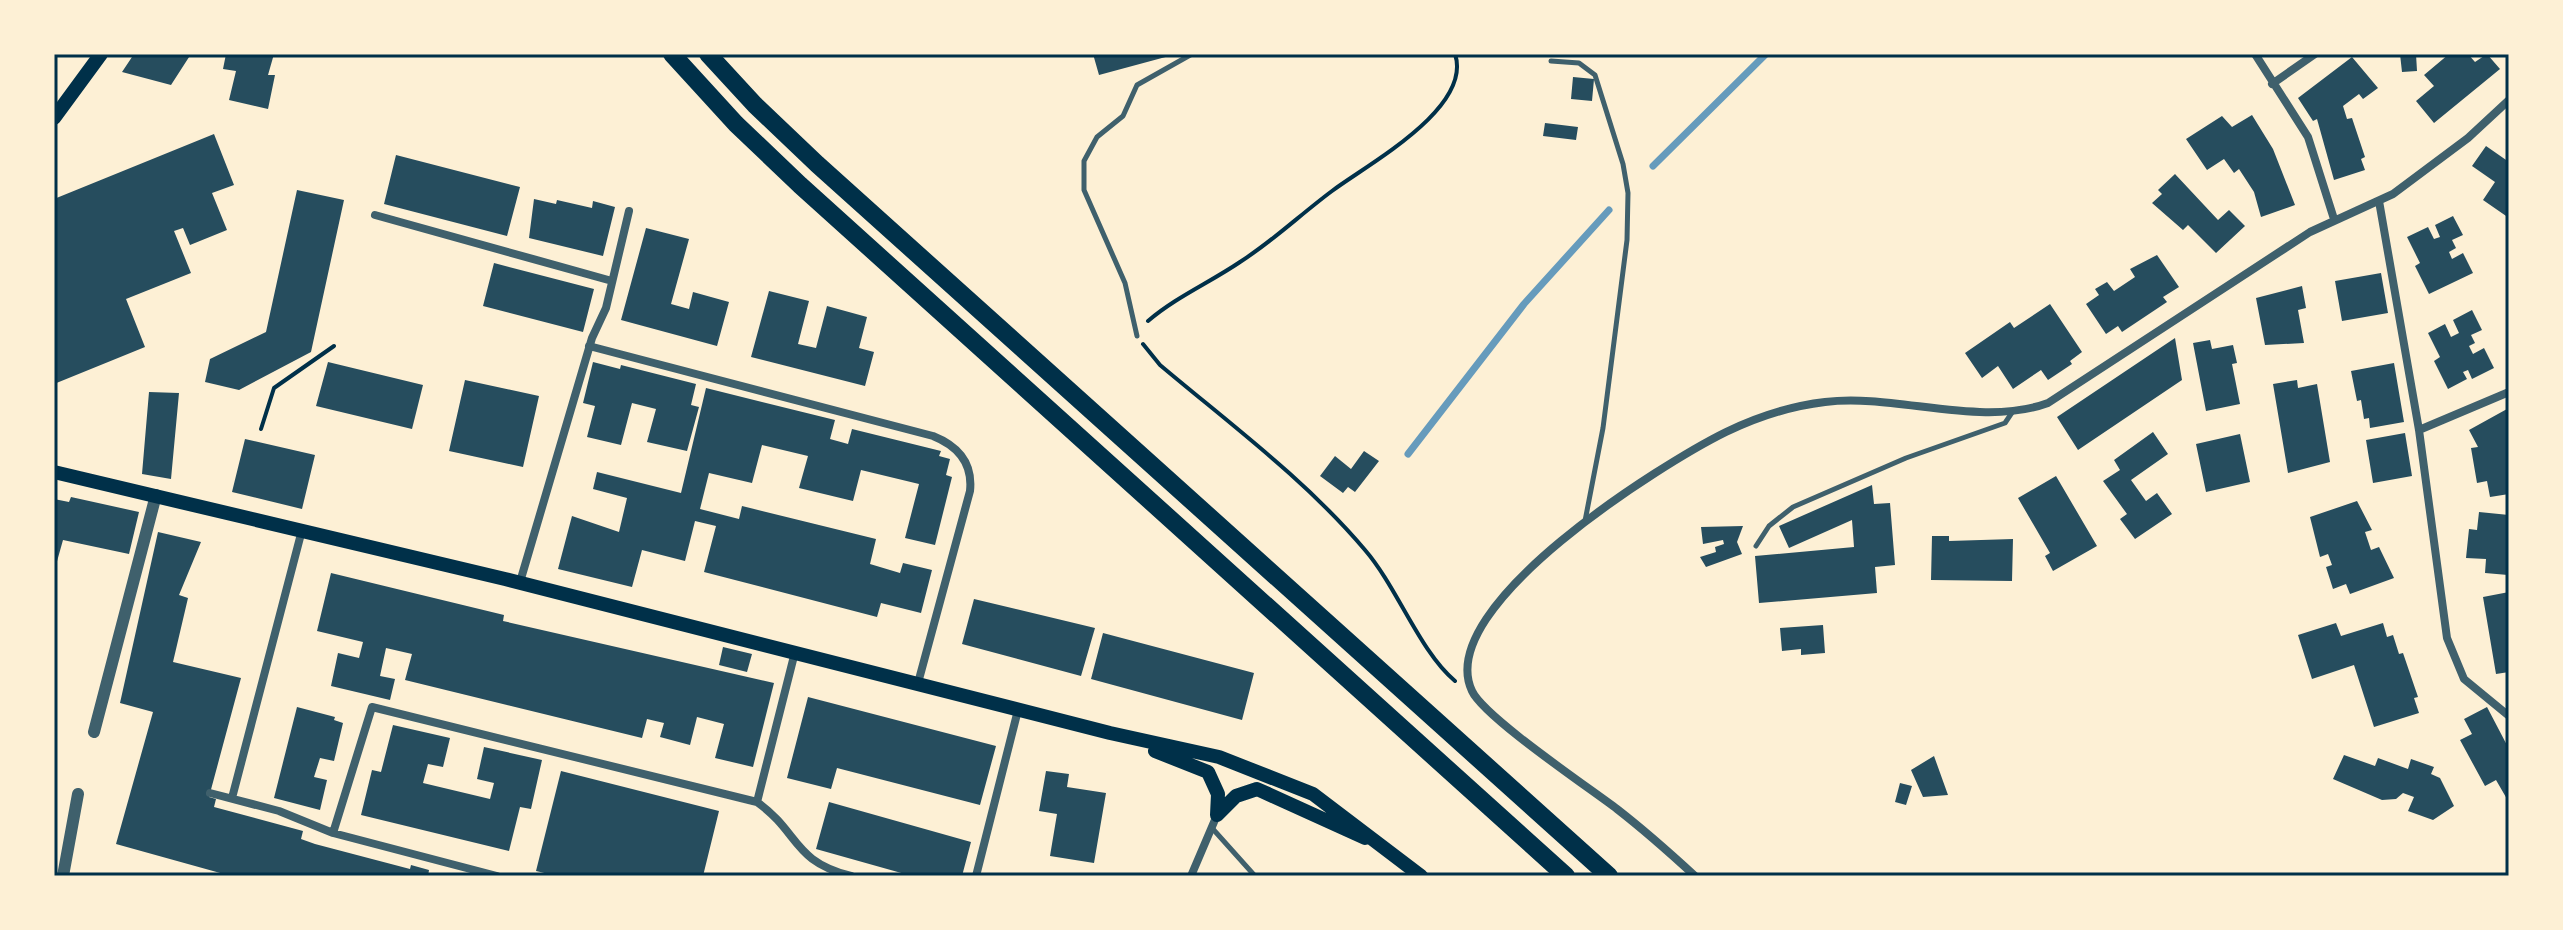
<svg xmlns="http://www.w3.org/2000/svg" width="2563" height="930" font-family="Arial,sans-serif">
<rect width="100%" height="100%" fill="#fdf0d5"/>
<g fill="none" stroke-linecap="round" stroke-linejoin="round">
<path stroke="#669bbc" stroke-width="7" d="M1653 166 1766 54
M1408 454 1524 304 1609 210"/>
</g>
<path fill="#264d5e" d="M134 54H191L171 85 122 72Z
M226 54H274L268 75H275L268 109 229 100 236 71 223 69Z
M1093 54H1173V55L1099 75Z
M2400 54H2416L2417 71 2402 72Z
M2449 54H2468L2475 62 2487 54 2500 69 2434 123 2416 101 2434 86 2424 75Z
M2352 57 2378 88 2363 99 2359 94 2343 106 2347 119 2352 118 2365 157 2361 159 2365 170 2334 180 2317 119 2313 121 2298 98Z
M1573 77 1594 79 1592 101 1571 99Z
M2252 115 2273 149 2295 205 2261 217 2254 192 2239 169 2234 173 2224 159 2207 170 2186 139 2222 116 2232 127Z
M1545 123 1578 127 1576 140 1543 136Z
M214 134 234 185 212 193 227 230 190 245 183 228 174 231 191 273 126 299 145 347 54 384V199Z
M2486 146 2509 162V218L2483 200 2495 182 2472 166Z
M396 155 520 187 507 236 384 204Z
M2175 174 2218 220 2229 210 2245 226 2216 253 2188 225 2183 230 2152 203 2162 194 2158 190Z
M297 190 344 200 311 352 239 390 205 382 210 359 266 332Z
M534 199 556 204 557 200 592 208 593 201 615 207 603 256 529 238Z
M2453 216 2463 235 2452 240 2456 248 2449 252 2452 259 2463 253 2473 273 2429 294 2415 266 2420 263 2407 237 2428 227 2434 239 2440 237 2435 225Z
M646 228 689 239 671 304 689 309 693 292 729 302 717 346 621 320Z
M2157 255 2179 287 2163 297 2167 302 2122 332 2118 326 2106 334 2086 304 2099 295 2095 289 2107 282 2114 291 2135 277 2130 269Z
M494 263 594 289 583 332 483 306Z
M2381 273 2388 313 2342 321 2335 281Z
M2302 286 2306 308 2298 310 2304 343 2265 345 2256 298Z
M769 291 809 301 798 344 816 348 827 306 867 317 859 348 874 352 865 386 751 357Z
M2050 304 2082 352 2070 361 2072 364 2048 380 2041 370 2013 389 1998 366 1982 378 1965 353 2010 322 2014 328Z
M2472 310 2482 330 2471 335 2475 343 2469 346 2473 354 2484 348 2494 368 2472 379 2468 370 2463 372 2467 379 2448 389 2434 361 2440 357 2428 333 2445 324 2451 337 2459 333 2453 320Z
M2175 338 2182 380 2078 450 2057 417Z
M2210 340 2212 349 2233 345 2237 363 2232 364 2240 404 2206 411 2193 343Z
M328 362 423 385 412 429 316 406Z
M593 362 620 369 621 365 696 384 691 405 699 407 687 451 647 442 656 409 632 403 621 445 587 437 595 406 583 403Z
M2394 363 2404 422 2370 428 2369 418 2364 419 2361 400 2357 401 2351 371Z
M465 380 539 396 523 467 449 451Z
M2297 380 2298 388 2317 384 2330 462 2288 473 2273 384Z
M706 388 835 420 830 439 848 444 852 429 941 451 939 456 950 459 946 475 952 477 935 545 905 538 919 484 861 470 853 501 799 488 808 456 762 445 752 483 709 473 700 509 739 519 742 506 876 539 870 564 900 573 903 563 932 570 921 613 881 603 877 617 704 572 716 526 695 521 685 561 642 550 632 587 558 569 572 516 619 532 627 498 593 489 597 472 681 493Z
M149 392 179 393 171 479 142 474Z
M2507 409 2509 494 2490 497 2487 481 2477 483 2471 448 2478 447 2469 430Z
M2153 432 2168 454 2131 480 2146 501 2157 493 2172 514 2135 539 2120 519 2127 514 2103 481 2120 470 2114 460Z
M2405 433 2412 476 2373 483 2366 440Z
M2240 434 2250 482 2206 492 2196 444Z
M245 439 315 455 302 509 232 492Z
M1364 451 1379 461 1355 492 1348 487 1343 493 1320 476 1335 456 1351 469Z
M2056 476 2097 546 2053 571 2045 556 2050 553 2018 498Z
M1872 485 1874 504 1890 503 1895 565 1875 567 1877 593 1759 603 1755 556 1854 547 1852 520 1789 548 1779 526Z
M71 497 139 512 129 554 63 540 54 572V499L69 502Z
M2357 501 2372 530 2365 532 2371 550 2379 547 2394 578 2350 594 2346 584 2333 589 2326 567 2332 565 2328 554 2320 557 2310 517Z
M2479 512 2509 515 2508 575 2485 573 2486 559 2466 558 2469 529 2477 530Z
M1743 526 1737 542 1742 554 1706 567 1700 557 1716 552 1715 547 1724 544 1723 540 1703 544 1701 527Z
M158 532 201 542 179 595 188 598 173 662 241 678 209 797 216 799 214 807 303 831 301 839 315 844 410 869 411 865 429 870 428 876H231L116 844 153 712 120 703Z
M1932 536H1949V541L2013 539 2012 581 1931 580Z
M331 573 504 615 503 621 774 683 753 767 715 758 724 724 697 717 690 745 660 737 664 723 647 719 642 738 405 680 412 654 386 648 380 676 395 679 390 700 331 686 338 653 359 658 363 642 317 631Z
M2509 592V672L2496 674 2483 597Z
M974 599 1095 628 1081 676 962 644Z
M2336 623 2341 636 2383 623 2387 637 2393 635 2399 654 2403 653 2418 697 2414 698 2419 713 2374 727 2354 665 2312 679 2298 635Z
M1823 625 1825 653 1801 655V649L1782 651 1780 628Z
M1103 633 1254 673 1242 720 1091 679Z
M723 647 752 654 747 672 719 665Z
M808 697 996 746 980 805 837 768 831 789 787 778Z
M297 707 335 717 334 720 343 723 334 761 320 758 314 777 327 780 320 810 274 798Z
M2487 707 2509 749 2507 799 2496 780 2485 786 2460 740 2472 734 2464 719Z
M393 725 450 738 443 767 428 764 423 783 490 799 494 783 477 779 484 747 542 760 531 809 520 807 509 851 361 815 372 770 381 772Z
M2344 755 2375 766 2378 758 2408 769 2411 759 2434 767 2431 774 2440 778 2454 806 2433 820 2408 811 2414 797 2403 793 2396 799 2382 800 2333 779Z
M1934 756 1948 795 1923 797 1911 770Z
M561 771 719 811 703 876H557L536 871Z
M1046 771 1069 774 1067 787 1106 793 1094 863 1050 856 1057 814 1039 811Z
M1900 783 1912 786 1906 805 1895 802Z
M829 802 971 842 962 876H912L816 849Z"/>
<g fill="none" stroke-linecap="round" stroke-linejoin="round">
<path stroke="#003049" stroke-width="4" d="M1148 321C1176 297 1209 283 1240 262 1273 241 1301 214 1332 191 1368 164 1473 108 1455 54
M1143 344 1160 365C1230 424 1306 480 1365 550 1397 587 1420 652 1455 681
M261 429 274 388 334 346"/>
<path stroke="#3f606c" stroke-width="5" d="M1551 61 1579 63 1595 75 1623 164 1628 193 1627 240 1603 428 1585 521
M1137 336 1125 283 1084 190V161L1097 137 1123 116 1137 85 1192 54
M1756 546 1769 526 1793 507 1906 458 2005 423 2013 411
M1212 828 1255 876"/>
<path stroke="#3f606c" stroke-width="8" d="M2255 54 2308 137 2334 219
M2272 84 2315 54
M2379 201 2419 430 2447 638 2464 679 2509 716
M375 215 612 281
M589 346 933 436C958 446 973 463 970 491L918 683
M2419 430 2509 392
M520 582 592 338 606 308 629 211
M210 793 279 811 333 833 497 876
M232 798 302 530
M757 802 795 652
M333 833 372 707 757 802C800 833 792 861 851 876
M976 876 1018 710
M1191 876 1217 815
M1695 876C1670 853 1644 830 1617 809 1588 787 1484 717 1472 691 1432 606 1665 462 1726 432 1757 417 1791 406 1825 402 1895 393 1980 428 2048 403L2310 232 2393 194 2468 138 2509 100"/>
<path stroke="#3f606c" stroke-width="12" d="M94 732 156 495
M63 876 78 794"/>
<path stroke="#003049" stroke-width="14" d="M54 472 505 579 1110 733 1219 757 1313 794 1421 876
M1155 751 1208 772 1218 794 1217 815
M1217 815 1236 796 1257 789 1365 838"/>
<path stroke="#003049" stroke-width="14" d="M54 118 101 54"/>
<path stroke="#003049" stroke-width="18" d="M672 54 736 124 800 185 1566 876
M708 54 755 105 817 164 1609 876"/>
</g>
<rect width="2563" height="930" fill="none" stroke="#fdf0d5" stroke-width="112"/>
<rect x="56" y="56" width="2451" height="818" fill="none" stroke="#003049" stroke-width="3"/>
</svg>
